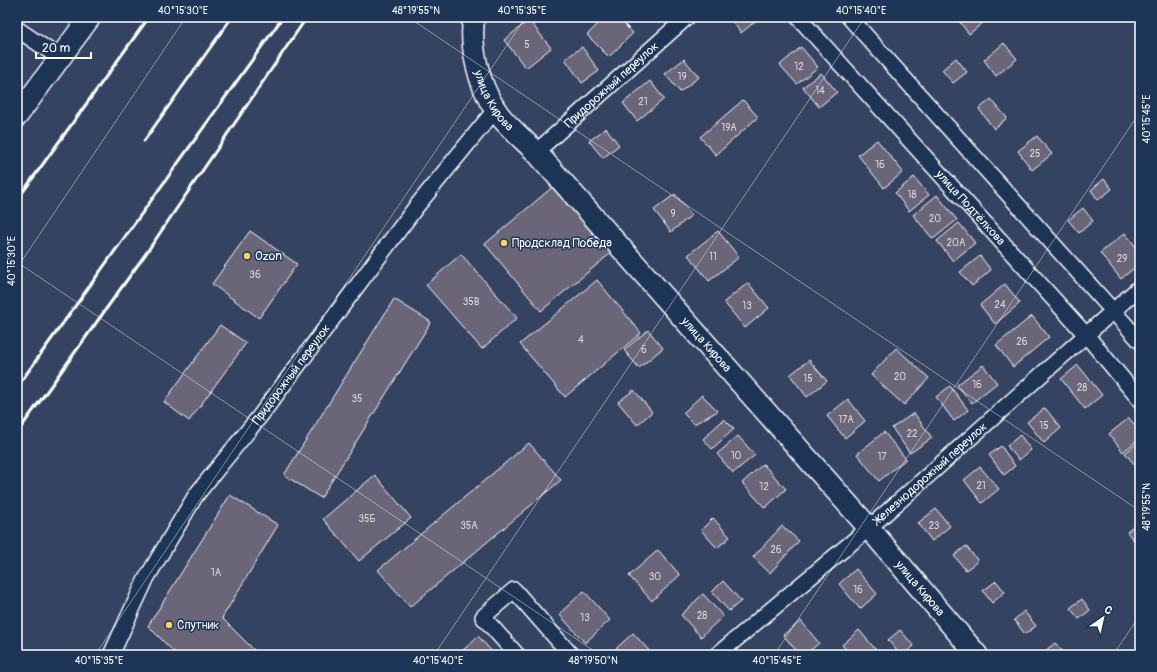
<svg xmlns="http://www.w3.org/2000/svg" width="1157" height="672" font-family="Pangolin,sans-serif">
<rect width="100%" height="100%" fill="#344361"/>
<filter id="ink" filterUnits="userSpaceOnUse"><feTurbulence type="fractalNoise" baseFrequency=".025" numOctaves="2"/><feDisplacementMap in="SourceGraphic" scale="8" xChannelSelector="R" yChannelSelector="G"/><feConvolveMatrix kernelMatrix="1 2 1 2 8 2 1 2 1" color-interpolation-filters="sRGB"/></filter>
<g filter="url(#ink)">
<path fill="#6a6578" stroke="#fff" d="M605 17H617L633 33 609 57 587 35Z
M729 17H755L757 20 741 33Z
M956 17H980L984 22 969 34Z
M529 20 551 48 526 68 504 40Z
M1004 43 1017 59 996 76 984 60Z
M582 47 599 71 582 83 565 59Z
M801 47 818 67 797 84 780 65Z
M956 58 967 72 953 83 942 70Z
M684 59 699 77 680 92 665 74Z
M821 73 837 92 819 107 803 87Z
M650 81 664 99 637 121 623 103Z
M991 99 1007 118 994 129 979 109Z
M743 100 758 117 716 155 700 137Z
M606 128 619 145 603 158 589 141Z
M1037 136 1052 154 1032 170 1018 151Z
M877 140 903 172 884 188 858 155Z
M914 177 929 195 909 211 895 193Z
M1104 179 1112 189 1098 200 1091 190Z
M555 185 611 253 541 311 485 244Z
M675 194 692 215 671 232 654 210Z
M937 195 957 220 933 239 913 215Z
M1083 208 1093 221 1079 233 1068 220Z
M959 223 975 243 953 261 937 241Z
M250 231 297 264 259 318 212 284Z
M718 231 739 257 709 281 688 255Z
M1125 233 1140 252V263L1121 279 1100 253Z
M461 254 517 318 482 349 426 285Z
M980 256 991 270 972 286 960 272Z
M597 280 641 333 565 397 520 344Z
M748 283 769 308 745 328 724 302Z
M1005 284 1020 303 995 324 980 305Z
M394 299 431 322 321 498 284 475Z
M1032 316 1049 337 1013 367 996 345Z
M220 325 246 343 189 421 164 402Z
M648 330 663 348 639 368 624 350Z
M896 348 929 378 904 405 871 375Z
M809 360 827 381 807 397 790 375Z
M983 365 997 383 972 403 957 385Z
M1078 365 1102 395 1085 409 1061 379Z
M950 386 968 410 954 421 936 397Z
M634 390 652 412 637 425 618 402Z
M702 395 718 411 694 424 683 413Z
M848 399 865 421 845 438 827 416Z
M1045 408 1061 428 1044 443 1027 422Z
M914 413 932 438 910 453 892 428Z
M1129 418 1140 432V438L1123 452 1109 434Z
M724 419 734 429 712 449 703 439Z
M884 432 906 459 879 481 857 454Z
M1020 435 1031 450 1019 460 1007 446Z
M738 436 755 455 733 473 717 454Z
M1140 441V471L1125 453Z
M529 443 561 480 410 607 378 570Z
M1001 446 1015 466 1004 475 989 455Z
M763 464 786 489 765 508 742 483Z
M980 467 999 489 982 503 964 480Z
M375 475 411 518 359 561 323 519Z
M230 495 278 525 222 618 259 655H177L148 626Z
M936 509 950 526 932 541 918 523Z
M713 518 730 537 717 548 701 530Z
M1140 521V548L1127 532Z
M782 526 799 541 770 573 753 557Z
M966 546 978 561 966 570 954 556Z
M658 550 680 575 652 601 629 576Z
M856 569 877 594 860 609 839 584Z
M723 581 741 601 729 611 712 592Z
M996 581 1005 592 992 603 983 591Z
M584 591 610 620 585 643 559 614Z
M703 594 723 616 701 637 681 615Z
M1082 599 1090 610 1079 619 1070 608Z
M1024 611 1036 626 1025 634 1014 620Z
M801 621 819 643 805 655H800L783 635Z
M859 630 876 650 870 655H851L842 645Z
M900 630 914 646 903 655H900L888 640Z
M633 633 653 655H609Z
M478 636 495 655H458Z
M1055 643 1066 655H1048L1045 651Z"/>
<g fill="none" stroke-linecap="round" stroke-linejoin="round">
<defs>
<g id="street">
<path id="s1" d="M798 17 1087 336 1140 400"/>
<path d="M849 17 1140 341"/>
<path d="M17 29 60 58"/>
<path id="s2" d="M536 152 687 17"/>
<path id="s3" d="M111 655 146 579 196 495 260 416 416 207 495 110"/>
<path d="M517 655 483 617 514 590 571 655"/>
<path id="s4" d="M717 655 869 528 1140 287"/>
</g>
<g id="secondary">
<path id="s5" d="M474 17C469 45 479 85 495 109 503 123 524 140 536 152L869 528 977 655"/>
<path d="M17 116 90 17"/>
</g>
</defs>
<use href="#street" stroke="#fff" stroke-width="18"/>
<use href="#secondary" stroke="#fff" stroke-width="24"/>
<use href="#street" stroke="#1d3557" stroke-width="15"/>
<use href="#secondary" stroke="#1d3557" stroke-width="21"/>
<path stroke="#fff" stroke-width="3" d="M144 141 232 17
M17 200 149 17
M17 387 283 17
M17 433 147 252 307 17"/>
</g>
</g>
<path fill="none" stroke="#fff" stroke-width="1" stroke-opacity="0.45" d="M408 17 1140 511M17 262 600 655M17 268 186 17M95 655 526 17M434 655 865 17M774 655 1140 112M1113 655 1140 615"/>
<g fill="#ffd166" stroke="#1d3557" stroke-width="1.5">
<circle cx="504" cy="243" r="4"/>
<circle cx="247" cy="256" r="4"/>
<circle cx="169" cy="625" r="4"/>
</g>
<g text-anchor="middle" stroke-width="3" stroke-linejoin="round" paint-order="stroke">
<g font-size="10" fill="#dad8dd">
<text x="527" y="48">5</text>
<text x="799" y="70">12</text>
<text x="682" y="80">19</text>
<text x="820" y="94">14</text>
<text x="643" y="105">21</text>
<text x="729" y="131">19А</text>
<text x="1035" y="157">25</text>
<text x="880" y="168">16</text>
<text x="912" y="198">18</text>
<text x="673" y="217">9</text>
<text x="935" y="222">20</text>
<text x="956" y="246">20А</text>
<text x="713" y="260">11</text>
<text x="1122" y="262">29</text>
<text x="255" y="278">36</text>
<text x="471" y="305">35В</text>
<text x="1000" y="308">24</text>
<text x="747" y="309">13</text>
<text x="581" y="343">4</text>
<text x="1022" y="345">26</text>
<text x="644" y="353">6</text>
<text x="900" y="380">20</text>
<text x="808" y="382">15</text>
<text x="977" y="388">16</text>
<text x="1082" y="391">28</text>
<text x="357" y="402">35</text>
<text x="846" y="423">17А</text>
<text x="1044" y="429">15</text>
<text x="912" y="437">22</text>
<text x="736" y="459">10</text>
<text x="882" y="460">17</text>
<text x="981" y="489">21</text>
<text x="764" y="490">12</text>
<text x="367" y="522">35Б</text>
<text x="469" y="529">35А</text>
<text x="934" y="529">23</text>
<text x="776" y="553">26</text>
<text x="216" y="576">1А</text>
<text x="655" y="580">30</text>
<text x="858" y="593">16</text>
<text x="702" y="619">28</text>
<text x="585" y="621">13</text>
</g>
<g font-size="12" fill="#fff" stroke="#1d3557">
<text dy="4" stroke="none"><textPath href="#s2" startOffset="101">Придорожный переулок</textPath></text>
<text dy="4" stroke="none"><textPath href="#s5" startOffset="88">улица Кирова</textPath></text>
<text dy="4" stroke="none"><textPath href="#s1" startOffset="257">улица Подтёлкова</textPath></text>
<text dy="4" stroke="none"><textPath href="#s5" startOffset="413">улица Кирова</textPath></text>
<text dy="4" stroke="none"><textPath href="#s3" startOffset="335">Придорожный переулок</textPath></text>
<text dy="4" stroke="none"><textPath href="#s4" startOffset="280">Железнодорожный переулок</textPath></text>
<text dy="4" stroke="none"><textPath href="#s5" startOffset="737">улица Кирова</textPath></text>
</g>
<g font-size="12" fill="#fff" stroke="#1d3557" text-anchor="start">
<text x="512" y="247">Продсклад Победа</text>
<text x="255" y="260">Ozon</text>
<text x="177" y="629">Спутник</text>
</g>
</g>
<rect width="1157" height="672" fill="none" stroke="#1d3557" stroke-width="44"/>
<g transform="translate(1103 618) rotate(34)" stroke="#1d3557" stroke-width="3" paint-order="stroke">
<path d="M0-3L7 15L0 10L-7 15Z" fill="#ffffff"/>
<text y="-6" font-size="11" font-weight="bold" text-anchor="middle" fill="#ffffff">С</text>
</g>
<path d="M36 52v6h55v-6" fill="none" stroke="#ffffff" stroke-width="2"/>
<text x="42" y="52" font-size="12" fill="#ffffff" stroke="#1d3557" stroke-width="3" paint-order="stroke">20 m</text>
<rect x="22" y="22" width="1113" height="628" fill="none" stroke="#fff" stroke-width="1.5"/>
<g font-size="10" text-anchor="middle" fill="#fff">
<text x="183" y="14">40°15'30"E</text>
<text x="416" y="14">48°19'55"N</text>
<text x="522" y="14">40°15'35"E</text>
<text x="861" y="14">40°15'40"E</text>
<text transform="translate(1146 119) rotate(-90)" y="4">40°15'45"E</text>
<text transform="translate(11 261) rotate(-90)" y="4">40°15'30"E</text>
<text transform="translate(1146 507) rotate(-90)" y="4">48°19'55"N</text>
<text x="99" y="664">40°15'35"E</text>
<text x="438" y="664">40°15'40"E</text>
<text x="593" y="664">48°19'50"N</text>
<text x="777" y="664">40°15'45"E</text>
</g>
</svg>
